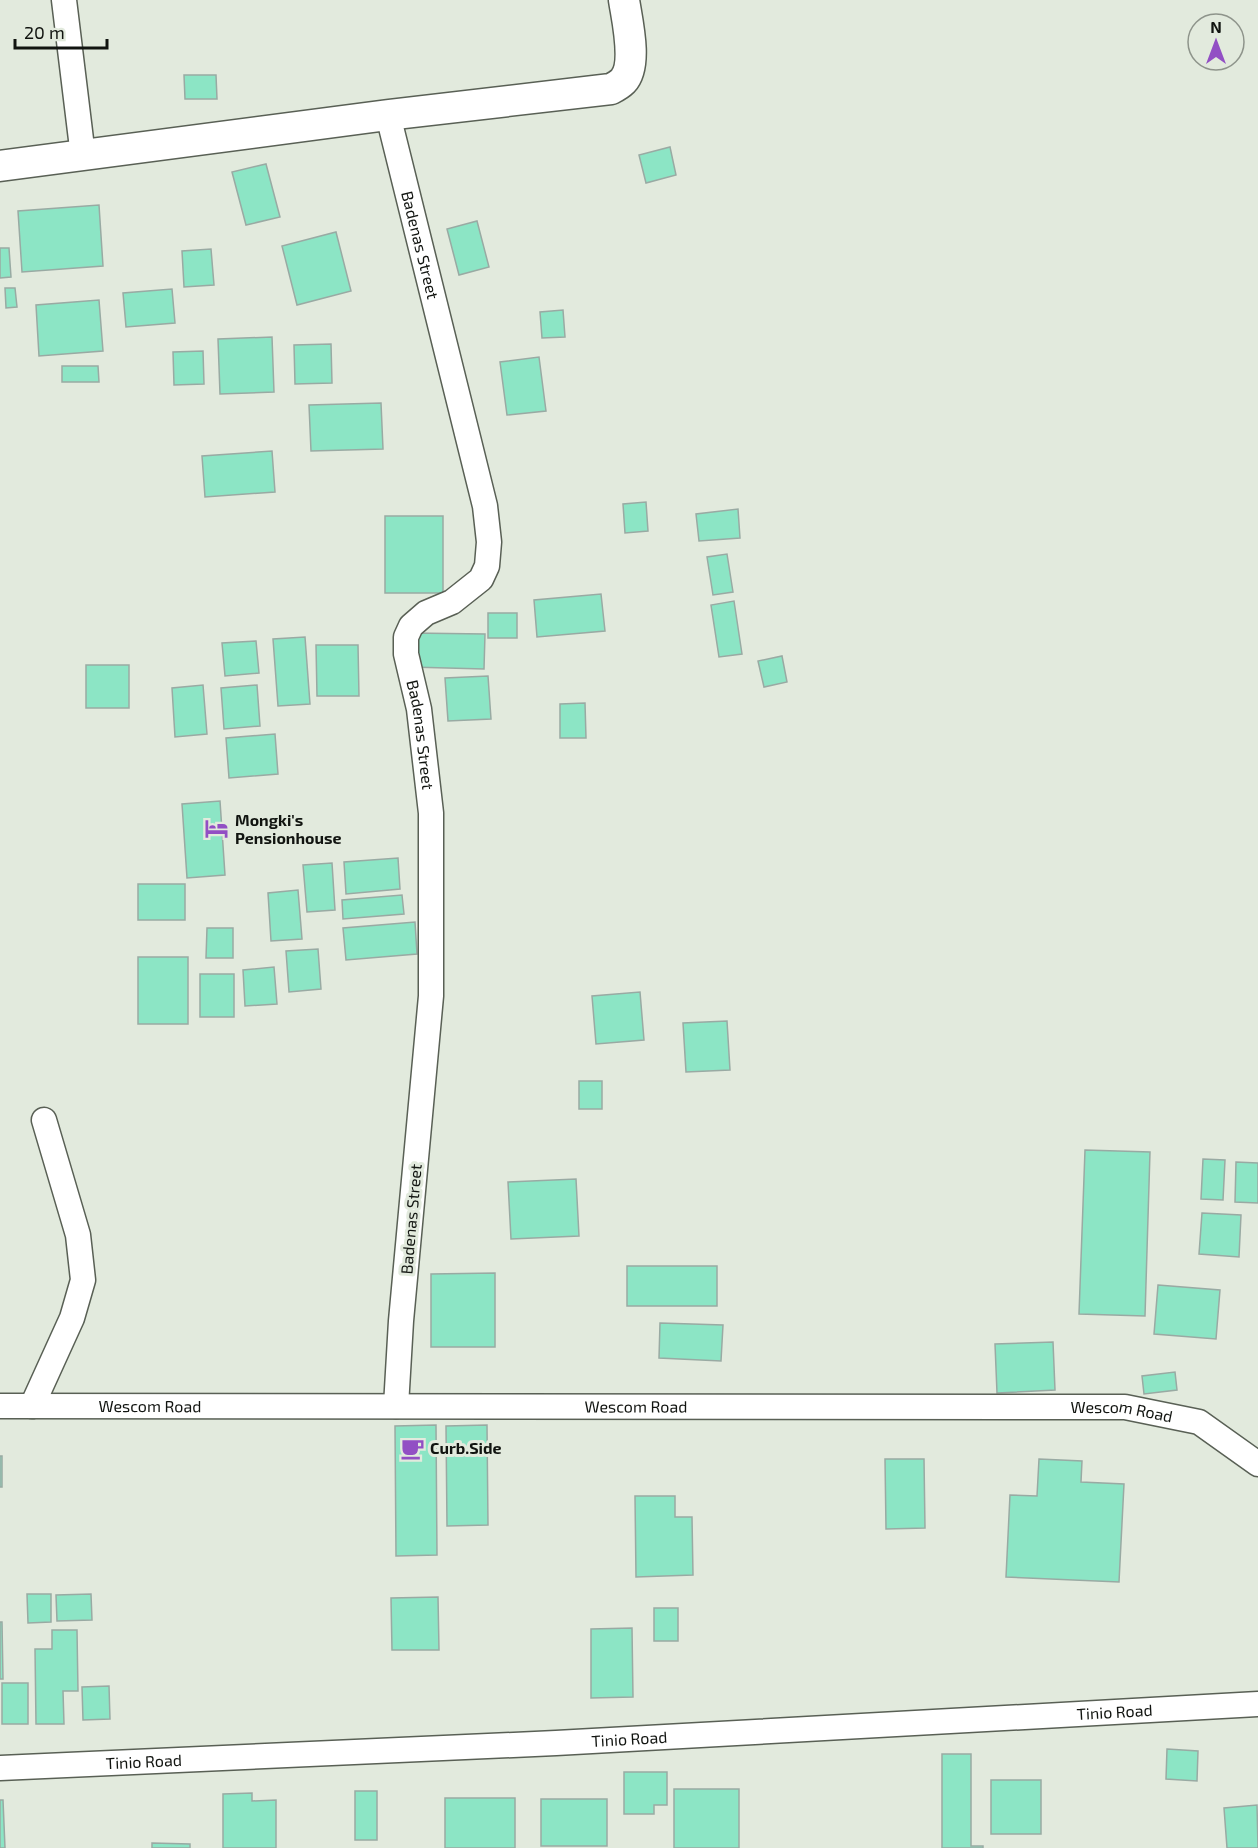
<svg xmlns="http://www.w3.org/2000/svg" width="1258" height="1848" font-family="'Exo 2',sans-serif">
<rect width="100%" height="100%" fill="#e2eadd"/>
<path fill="#8ce5c5" stroke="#99aaa3" stroke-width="1.5" d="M184 75H216L217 99H185Z
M670 147 676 175 646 183 639 155Z
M266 164 280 217 246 225 232 172Z
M99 205 103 266 22 272 18 211Z
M477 221 489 267 459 275 447 229Z
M336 232 351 291 297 305 282 246Z
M0 248H9L11 277 0 278Z
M211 249 214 285 184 287 182 251Z
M5 288H15L17 307 6 308Z
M172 289 175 323 126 327 123 293Z
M99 300 103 351 39 356 36 305Z
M563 310 565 337 542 338 540 312Z
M272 337 274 392 220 394 218 339Z
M331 344 332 383 295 384 294 345Z
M203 351 204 384 174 385 173 352Z
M539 357 546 411 507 415 500 362Z
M62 366H98L99 382H62Z
M381 403 383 449 311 451 309 405Z
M272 451 275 492 205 497 202 456Z
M646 502 648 531 625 533 623 504Z
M738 509 740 538 699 541 696 514Z
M385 516H443V593H385Z
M727 554 733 592 713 595 707 557Z
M601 594 605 631 537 637 534 600Z
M734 601 742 654 719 657 711 605Z
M488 613H517V638H488Z
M411 633 485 634 484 669 410 667Z
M305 637 310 704 278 706 273 639Z
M256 641 259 673 225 676 222 643Z
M316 645H358L359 696H317Z
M782 656 787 682 764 687 758 661Z
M86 665H129V708H86Z
M488 676 491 719 448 721 445 678Z
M203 685 207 734 175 737 172 688Z
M257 685 260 726 224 729 221 688Z
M585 703 586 738H560V704Z
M275 734 278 774 229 778 226 738Z
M220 801 225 875 187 878 182 804Z
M398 858 400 889 346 894 344 862Z
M332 863 335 910 307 912 303 865Z
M138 884H185V920H138Z
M298 890 302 939 271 941 268 893Z
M402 895 404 914 343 919 342 900Z
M415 922 417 954 346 960 343 928Z
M207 928H233V958H206Z
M318 949 321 989 289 992 286 951Z
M138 957H188V1024H138Z
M274 967 277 1004 245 1006 243 970Z
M200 974H234V1017H200Z
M640 992 644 1040 596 1044 592 996Z
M727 1021 730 1070 686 1072 683 1023Z
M579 1081H602V1109H579Z
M1085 1150 1150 1152 1145 1316 1079 1314Z
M1203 1159 1225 1160 1223 1200 1201 1199Z
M1236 1162 1258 1163V1203L1235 1202Z
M576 1179 579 1236 511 1239 508 1182Z
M1202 1213 1241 1215 1239 1257 1199 1254Z
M627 1266H717V1306H627Z
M495 1273V1347H431V1274Z
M1158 1285 1220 1290 1216 1339 1154 1334Z
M660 1323 723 1325 721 1361 659 1358Z
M1053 1342 1055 1390 997 1393 995 1344Z
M1175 1372 1177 1390 1144 1394 1142 1376Z
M436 1425 437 1555 396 1556 395 1426Z
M487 1425 488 1525 447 1526 446 1426Z
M0 1456H2V1487H0Z
M885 1459H924L925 1528 886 1529Z
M1039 1459 1082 1461 1081 1482 1124 1484 1119 1582 1006 1577 1010 1495 1037 1496Z
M635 1496H675V1517H692L693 1575 636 1577Z
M27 1594H51V1622L28 1623Z
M91 1594 92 1620 57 1621 56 1595Z
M438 1597 439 1650H392L391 1598Z
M654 1608H678V1641H654Z
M0 1622H2L3 1679H0Z
M632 1628 633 1697 591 1698V1629Z
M52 1630H77L78 1691H63L64 1724H36L35 1649H52Z
M2 1683H28V1724H2Z
M109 1686 110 1719 83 1720 82 1687Z
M1167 1749 1198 1751 1197 1781 1166 1779Z
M942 1754H971V1846H983V1848H942Z
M624 1772H667V1805H654V1814H624Z
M991 1780H1041V1834H991Z
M674 1789H739V1848H674Z
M355 1791H377V1840H355Z
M252 1793V1801L276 1800V1848H223V1794Z
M445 1798H515V1848H445Z
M541 1799H607V1846H541Z
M0 1800H3L5 1848H0Z
M1257 1805 1258 1848H1227L1224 1808Z
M152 1843 190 1844V1848H152Z"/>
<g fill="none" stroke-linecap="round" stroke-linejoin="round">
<defs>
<g id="minor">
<path d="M64 0 83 156"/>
<path id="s1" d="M388 115 485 506 489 542 487 566 481 579 452 602 426 613 411 626 406 637V654L419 709 431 813V996L401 1321 396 1406"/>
<path id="s2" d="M0 1406 1125 1407 1199 1422 1258 1464"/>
<path d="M32 1406 72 1318 83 1280 78 1235 44 1120"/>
<path id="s3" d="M0 1768 556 1743 1258 1704"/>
</g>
<path id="tertiary" d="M0 166 388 115 611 89C615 87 620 84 623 81 638 65 627 20 624 0"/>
</defs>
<use href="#minor" stroke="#596055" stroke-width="27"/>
<use href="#tertiary" stroke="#596055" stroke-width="33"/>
<use href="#minor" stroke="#fff" stroke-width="24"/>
<use href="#tertiary" stroke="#fff" stroke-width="30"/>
</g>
<defs>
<symbol id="hotel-bare" viewBox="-9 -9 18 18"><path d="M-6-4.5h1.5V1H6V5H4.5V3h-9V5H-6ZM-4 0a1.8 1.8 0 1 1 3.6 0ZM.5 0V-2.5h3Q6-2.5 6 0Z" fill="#924fc4" stroke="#e2eadd" stroke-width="2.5" paint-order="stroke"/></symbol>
<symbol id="cafe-bare" viewBox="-9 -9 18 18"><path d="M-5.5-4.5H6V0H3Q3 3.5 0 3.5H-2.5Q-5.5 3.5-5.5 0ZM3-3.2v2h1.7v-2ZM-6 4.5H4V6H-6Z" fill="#924fc4" stroke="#e2eadd" stroke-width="2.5" paint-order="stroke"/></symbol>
</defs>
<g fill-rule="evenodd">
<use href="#hotel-bare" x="200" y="812" width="33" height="33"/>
<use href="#cafe-bare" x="396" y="1432" width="33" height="33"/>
</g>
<g text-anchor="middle" stroke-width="6" stroke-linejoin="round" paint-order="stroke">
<g font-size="16" fill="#111410" stroke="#e2eadd">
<text dy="6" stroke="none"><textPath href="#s1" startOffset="134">Badenas Street</textPath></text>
<text dy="6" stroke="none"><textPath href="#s1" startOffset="674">Badenas Street</textPath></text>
<text transform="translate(411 1219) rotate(-85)" y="6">Badenas Street</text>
<text dy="6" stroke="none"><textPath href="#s2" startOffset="150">Wescom Road</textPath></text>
<text dy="6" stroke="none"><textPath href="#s2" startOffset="636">Wescom Road</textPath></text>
<text dy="6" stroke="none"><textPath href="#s2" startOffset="1122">Wescom Road</textPath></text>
<text dy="6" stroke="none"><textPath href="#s3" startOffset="1116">Tinio Road</textPath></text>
<text dy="6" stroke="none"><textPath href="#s3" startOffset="630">Tinio Road</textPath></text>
<text dy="6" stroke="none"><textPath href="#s3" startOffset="144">Tinio Road</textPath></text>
</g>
<g font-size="16" font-weight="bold" fill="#111410" stroke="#e2eadd" text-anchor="start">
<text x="235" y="826">Mongki's<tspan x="235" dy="18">Pensionhouse</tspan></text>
<text x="430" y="1454">Curb.Side</text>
</g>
</g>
<g transform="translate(1216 42)"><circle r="28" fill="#e2eadd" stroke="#8e948b" stroke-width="1.5"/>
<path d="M0-4.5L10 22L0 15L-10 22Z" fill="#924fc4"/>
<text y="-9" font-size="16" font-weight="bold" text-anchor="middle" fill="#111410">N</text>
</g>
<path d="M15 39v9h92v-9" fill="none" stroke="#111410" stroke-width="3"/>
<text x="24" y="39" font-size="18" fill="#111410" stroke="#e2eadd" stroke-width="4.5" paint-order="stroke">20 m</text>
</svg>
